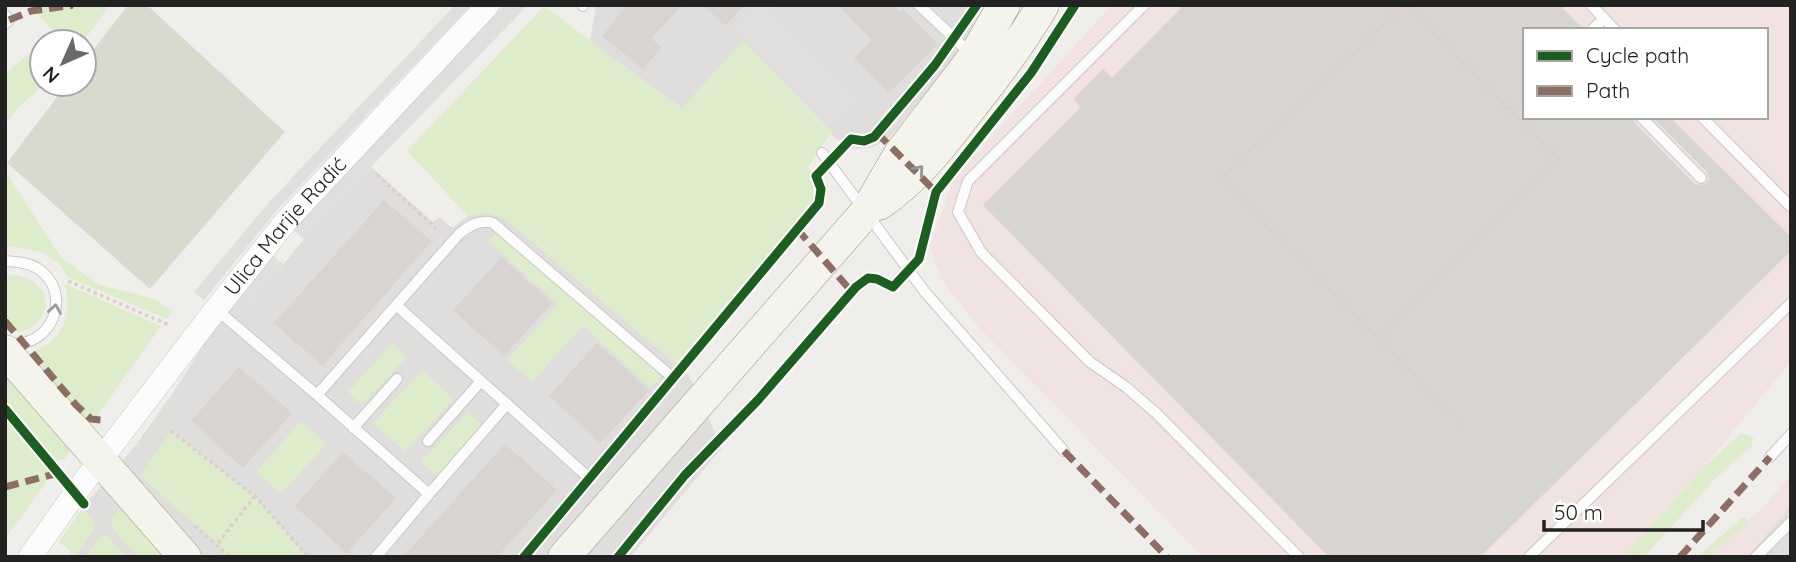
<svg xmlns="http://www.w3.org/2000/svg" width="1796" height="562" font-family="Quicksand,sans-serif">
<rect width="100%" height="100%" fill="#f0eeeb"/>
<path fill="#dfdedc" d="M596 5H978L986 13 950 64 890 137 874 147 858 149 849 147 831 135 832 132 743 41 682 109 590 41Z
M371 167 433 222 439 217 452 228 468 216 481 212 497 215 507 220 689 375 722 448 630 557H68L71 551 59 542 90 499 132 450 177 387 206 340 241 294 252 303 304 239Z"/>
<path fill="#f1e3e1" fill-rule="evenodd" d="M1112 5H1791V361L1704 467 1623 557H1203L979 328 941 279 930 247 953 179ZM1525 30H1766V117H1525Z
M1791 475V557H1705L1762 508Z"/>
<path fill="#d9d9cd" d="M128 5H147L285 132 150 289 7 163 67 84H84V62Z"/>
<path fill="#ddeccb" d="M30 5H110L83 42H45L55 33Z
M544 6 681 109 743 41 832 132 808 167C815 179 819 190 811 204L676 364 507 220 487 213 468 216 407 151Z
M42 44V84H44L19 107 5 124V73Z
M5 171 62 258 99 285 154 299 172 311 167 319 69 278 57 262 42 252 5 246Z
M502 226 663 375 651 388 583 326 532 382 507 360 558 304 488 241Z
M5 274C70 278 47 341 5 331Z
M65 284 161 326 90 426 25 355C61 342 73 322 65 284Z
M392 343 407 357 362 405 348 392Z
M5 367 73 446 64 460H55L5 402Z
M422 370 454 399 405 452 373 423Z
M468 412 484 427 438 477 421 462Z
M5 418 49 470 47 481 5 539Z
M301 421 327 443 281 494 256 472Z
M171 431 255 496 308 557H228L217 544 140 476Z
M1741 433 1753 437 1752 446 1715 479 1644 557H1623L1704 467Z
M123 505 167 557H138L113 529 112 518Z
M82 509 92 518 95 528 75 557H68L71 551 59 542Z
M1743 517 1749 522 1708 557H1697Z
M105 535 108 536 126 557H85L98 539Z"/>
<path fill="#e0dfde" d="M455 5H471L276 211 204 300 194 292 270 201Z
M505 5H528L371 167 304 239 292 229 352 163Z
M752 5H767L860 100 831 128 731 26Z
M271 254 283 264 253 303 240 294Z
M1791 506V557H1747Z"/>
<path fill="#d7d4d2" d="M627 5H683L651 38 662 47 643 69 602 36Z
M703 5H745L725 26Z
M838 5H893L900 12 903 9 938 44 889 93 854 58 872 40Z
M1184 5H1560L1584 30H1525V117H1633L1635 123 1695 184 1704 185 1709 179 1707 172 1652 117H1670L1791 237V251L1480 557H1329L983 205 1081 107 1073 99 1103 69 1112 78Z
M384 200 432 241 322 366 274 323Z
M502 257 552 303 504 356 453 310Z
M597 343 649 390 600 443 549 396Z
M239 367 292 413 243 468 191 421Z
M505 444 557 490 497 557H403Z
M343 452 396 498 347 553 295 506Z"/>
<g fill="none" stroke-linecap="round" stroke-linejoin="round">
<defs>
<path id="lane" d="M919 5 972 55
M1144 5 968 181 958 212 981 252 1090 362 1126 387 1156 413 1299 557
M1591 5 1615 30
M583 6V5
M5 15 9 20 5 24
M1592 30 1604 18
M1641 117 1701 178
M1702 117 1791 207
M822 153 925 292 1064 451
M5 261C16 262 27 262 37 268 75 292 52 350 8 343
M396 305 481 381 428 441
M216 309 317 395 459 234C469 226 480 219 493 223L672 377
M481 381 507 404
M317 395 429 494 376 557
M353 428 397 379
M1770 457 1791 434
M429 494 507 404 589 478
M1529 557 1791 303
M1756 557 1791 522"/>
<g id="street">
<path id="s1" d="M30 557 76 492 216 309 287 220 488 5"/>
</g>
<path id="secondary" d="M879 204C915 180 942 145 968 111 995 77 1021 43 1043 5
M5 351 185 557
M564 557 866 212 899 155 974 57 1004 5"/>
</defs>
<use href="#lane" stroke="#c9c8c7" stroke-width="12"/>
<use href="#street" stroke="#c9c8c7" stroke-width="24"/>
<use href="#secondary" stroke="#999a82" stroke-width="33"/>
<path stroke="#dccecd" stroke-width="3.5" stroke-dasharray="3.5 3.5" stroke-linecap="butt" d="M1404 5 1221 178 1464 426
M377 175 440 232
M68 281 169 325
M1377 337 1557 158 1407 5
M171 431 255 496 308 557
M195 526 230 557
M218 543 255 496"/>
<use href="#lane" stroke="#fdfcfc" stroke-width="10"/>
<use href="#street" stroke="#fdfcfc" stroke-width="23"/>
<use href="#secondary" stroke="#f4f4ed" stroke-width="32"/>
<path stroke="#8d6e63" stroke-width="7" stroke-dasharray="14 7" stroke-linecap="butt" d="M9 20 31 11 73 5
M877 133 936 192
M797 229 852 292
M5 321 76 405 91 419 101 420
M1064 451 1167 557
M5 487 59 473
M5 542H7
M1680 557 1770 457"/>
<defs>
<path id="cycleway" d="M5 409 84 504
M524 557 819 203 821 189 816 176 851 139 864 141 874 137 935 65 977 5
M618 557 685 475 758 400 856 287 868 278 877 279 893 287 919 259 936 192 1031 73 1075 5"/>
</defs>
<use href="#cycleway" stroke="#fff" stroke-width="13"/>
<use href="#cycleway" stroke="#1b5e20" stroke-width="9"/>
</g>
<defs><path id="oneway-chevron" d="M-2-3.5L2.5 0L-2 3.5" fill="none" stroke-width="1.6" stroke-linecap="round" stroke-linejoin="round" transform="scale(1.75)"/></defs>
<use stroke="#969692" href="#oneway-chevron" transform="translate(919 170) rotate(-49)"/>
<use stroke="#9a9a9a" href="#oneway-chevron" transform="translate(55 309) rotate(-81)"/>
<g text-anchor="middle" stroke-width="5" stroke-linejoin="round" paint-order="stroke">
<g font-size="21" fill="#222" stroke="#fff">
<text dy="7" stroke="none"><textPath href="#s1" startOffset="418">Ulica Marije Radić</textPath></text>
</g>
</g>
<rect width="1796" height="562" fill="none" stroke="#222222" stroke-width="14"/>
<rect x="1523" y="28" width="245" height="91" fill="#ffffff" stroke="#a7a7a7" stroke-width="2"/>
<rect x="1537" y="51" width="35" height="10" fill="#1b5e20" stroke="#a7a7a7" stroke-width="2"/>
<text x="1586" y="63" font-size="21" fill="#222222">Cycle path</text>
<rect x="1537" y="86" width="35" height="10" fill="#8d6e63" stroke="#a7a7a7" stroke-width="2"/>
<text x="1586" y="98" font-size="21" fill="#222222">Path</text>
<g transform="translate(63 63) rotate(225)"><circle r="33" fill="#ffffff" stroke="#a7a7a7" stroke-width="2"/>
<path d="M0-5L12 26L0 18L-12 26Z" fill="#6a6968"/>
<text y="-10" font-size="19" font-weight="bold" text-anchor="middle" fill="#222222">N</text>
</g>
<path d="M1544 520v10h159v-10" fill="none" stroke="#222222" stroke-width="3.5"/>
<text x="1554" y="520" font-size="21" fill="#222222" stroke="#ffffff" stroke-width="5" paint-order="stroke">50 m</text>
</svg>
